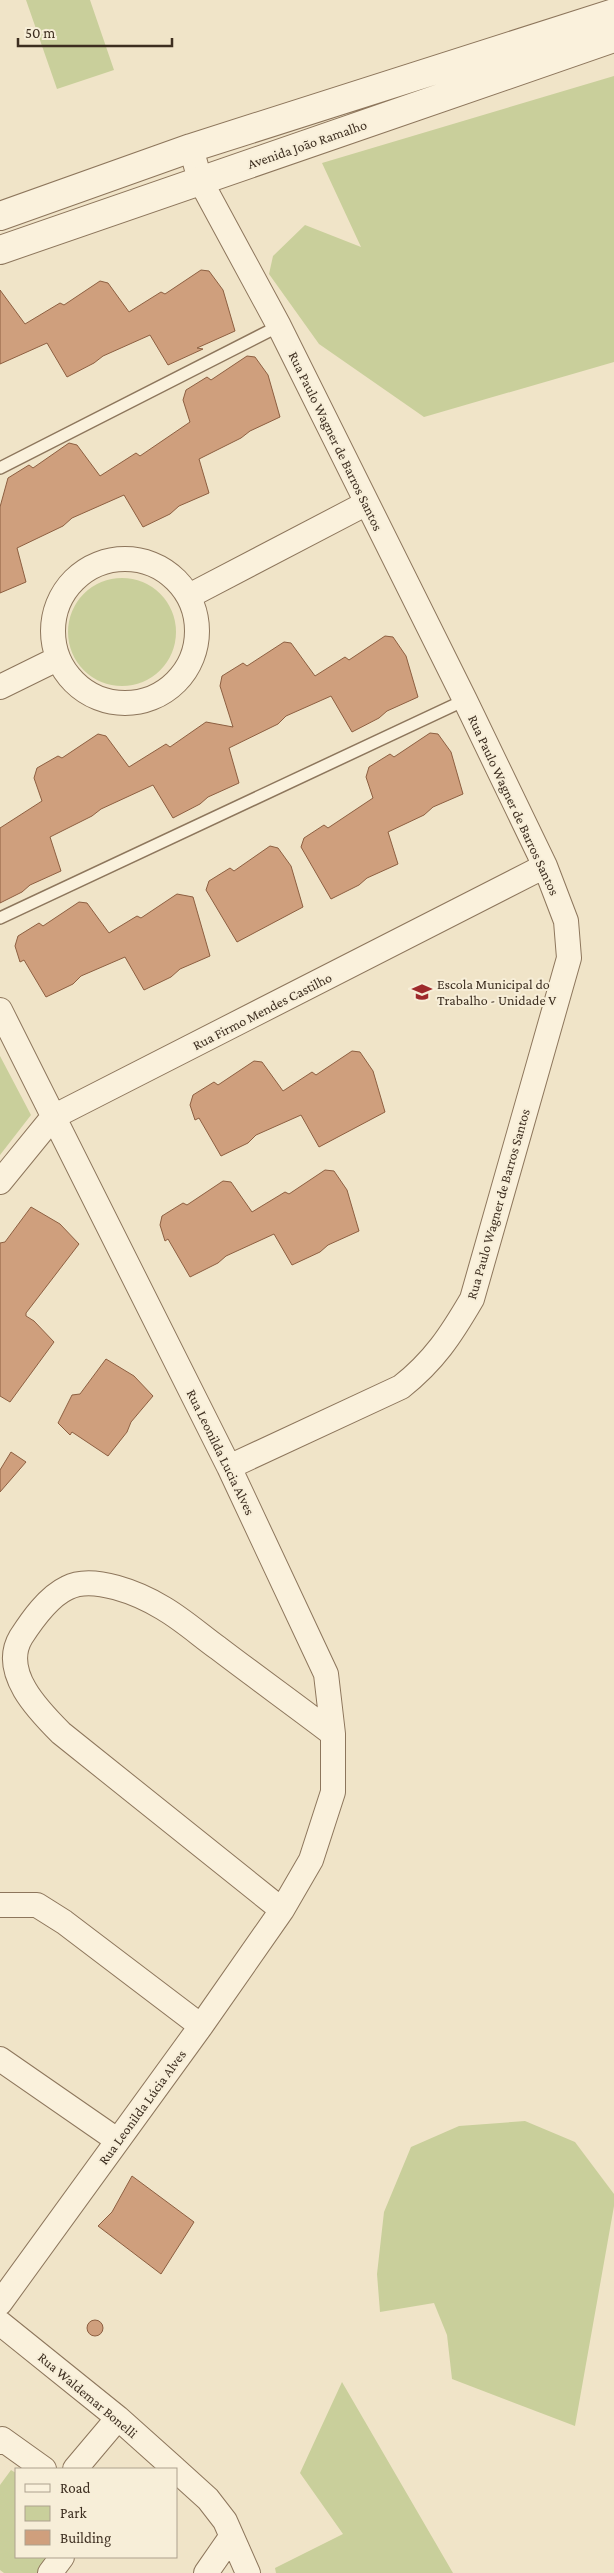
<svg xmlns="http://www.w3.org/2000/svg" width="614" height="2573" font-family="'Crimson Pro',serif">
<rect width="100%" height="100%" fill="#f0e4c8"/>
<path fill="#c9cf9b" d="M26 0H90L114 70 57 89Z
M614 76V362L424 417 319 344 269 274 273 256 305 225 361 247 322 163Z
M68 632a54 54 0 1 1 108 0a54 54 0 1 1-108 0Z
M0 1056 31 1115 0 1155Z
M525 2121 575 2142 614 2194V2206L575 2426 452 2379 447 2335 434 2303 380 2312 377 2274 384 2212 411 2147 459 2126Z
M342 2382 453 2573H276L275 2568 343 2534 300 2473Z
M11 2470 16 2473V2557H53L42 2573H4L0 2570V2485Z"/>
<path fill="#cf9f7d" stroke="#8d5f41" d="M201 270 209 271 223 290 235 331 197 348 203 349 168 365 150 335 103 356 94 363 67 377 47 343 0 364V290L25 324 60 303 64 305 100 281 108 283 129 312 161 292 165 294Z
M247 356 255 357 268 375 280 417 250 431 241 438 199 459 209 493 179 506 170 514 143 527 124 495 72 518 63 526 17 548 26 582 0 593V507L8 478 29 465 33 468 69 443 77 445 100 476 136 453 140 456 190 422 183 400 186 390 207 377 211 380Z
M385 636 393 637 406 656 418 697 387 711 379 718 352 732 331 696 286 716 278 724 229 748 239 783 208 797 200 804 173 818 153 785 101 809 92 816 50 837 61 871 30 885 22 892 0 903V828L42 801 34 778 37 768 58 756 62 758 98 734 106 736 129 767 166 744 170 747 206 722 233 727 220 686 222 676 243 663 247 666 284 642 291 643 315 676 345 657 349 660Z
M430 733 438 734 451 752 463 794 433 807 424 815 388 832 398 864 367 878 359 885 331 899 301 847 304 838 324 825 328 828 373 798 366 777 369 767 390 754 394 757Z
M270 846 278 848 291 866 303 907 237 942 206 890 209 881 230 868 234 871Z
M177 894 193 897 210 956 180 969 171 977 144 990 125 957 81 976 73 984 46 997 24 960 20 962 15 946 18 936 39 923 43 926 79 902 87 903 109 933 137 916 141 918Z
M352 1051 360 1052 373 1071 385 1112 319 1147 301 1115 256 1135 248 1143 221 1156 199 1118 195 1120 190 1105 193 1095 214 1082 218 1085 254 1061 262 1062 283 1091 312 1072 316 1075Z
M325 1170 334 1171 347 1190 359 1231 328 1245 320 1252 292 1265 274 1234 226 1256 218 1263 190 1277 168 1239 165 1241 160 1225 162 1216 183 1203 187 1205 223 1181 231 1182 252 1212 285 1192 289 1194Z
M31 1207 60 1224 79 1244 26 1313V1316L34 1321 54 1342 10 1402 0 1396V1243L5 1242Z
M106 1359 134 1376 153 1396 131 1422 127 1432 108 1456 72 1432 70 1435 58 1423 72 1395 80 1394Z
M11 1452 26 1462 0 1492V1470Z
M132 2176 194 2222 161 2274 98 2226 112 2212Z
M87 2328a8 8 0 1 1 16 0a8 8 0 1 1-16 0Z"/>
<g fill="none" stroke-linecap="round" stroke-linejoin="round">
<defs>
<path id="service" d="M0 468 279 326
M0 918 465 700"/>
<path id="minor" d="M191 148 200 180 279 326 465 700 545 866 566 921 569 958 472 1299C451 1335 434 1361 401 1387L229 1467
M53 631a72 72 0 1 1 144 0a72 72 0 1 1-144 0Z
M189 596 367 503
M0 687 57 659
M0 1010 229 1467 326 1674 333 1734V1792L311 1860 282 1910 201 2026 0 2303
M0 1182 53 1117 545 866
M0 1905H37L64 1922 201 2026
M282 1910 61 1733C39 1711 0 1672 21 1637 32 1620 48 1597 67 1588 93 1574 140 1594 163 1608 182 1619 200 1635 218 1648 256 1677 295 1705 333 1734
M0 2059 117 2140
M0 2323 118 2418 175 2469
M0 2442 2 2439 44 2469
M75 2469 118 2418
M176 2470 208 2499 225 2521 248 2573
M50 2573 62 2557
M206 2573 231 2537"/>
<path id="tertiary" d="M0 216 191 148 614 13
M0 250 614 38"/>
</defs>
<use href="#service" stroke="#8d765c" stroke-width="14"/>
<use href="#minor" stroke="#8d765c" stroke-width="26"/>
<use href="#tertiary" stroke="#8d765c" stroke-width="30"/>
<use href="#service" stroke="#faf1dc" stroke-width="11"/>
<use href="#minor" stroke="#faf1dc" stroke-width="24"/>
<use href="#tertiary" stroke="#faf1dc" stroke-width="28"/>
</g>
<defs>
<symbol id="university-bare" viewBox="-9 -9 18 18"><path d="M0-5L7-2L0 1L-7-2ZM-4 1L0 2.5L4 1V4Q0 6-4 4Z" fill="#9e2a2b" stroke="#f7eed8" stroke-width="2.5" paint-order="stroke"/></symbol>
</defs>
<g fill-rule="evenodd">
<use href="#university-bare" x="408" y="978" width="28" height="28"/>
</g>
<g text-anchor="middle" stroke-width="4" stroke-linejoin="round" paint-order="stroke">
<g font-size="14" fill="#3d2e20" stroke="#f7eed8">
<text transform="translate(307 144) rotate(-19)" y="5">Avenida João Ramalho</text>
<text transform="translate(336 441) rotate(64)" y="5">Rua Paulo Wagner de Barros Santos</text>
<text transform="translate(514 805) rotate(65)" y="5">Rua Paulo Wagner de Barros Santos</text>
<text transform="translate(262 1011) rotate(-27)" y="5">Rua Firmo Mendes Castilho</text>
<text transform="translate(498 1204) rotate(-74)" y="5">Rua Paulo Wagner de Barros Santos</text>
<text transform="translate(221 1452) rotate(64)" y="5">Rua Leonilda Lucia Alves</text>
<text transform="translate(142 2107) rotate(-54)" y="5">Rua Leonilda Lúcia Alves</text>
<text transform="translate(88 2395) rotate(40)" y="5">Rua Waldemar Bonelli</text>
</g>
<g font-size="14" fill="#3d2e20" stroke="#f7eed8" text-anchor="start">
<text x="437" y="989">Escola Municipal do<tspan x="437" dy="16">Trabalho - Unidade V</tspan></text>
</g>
</g>
<rect x="15" y="2468" width="162" height="90" fill="#f7eed8" stroke="#ada18e"/>
<rect x="25" y="2484" width="25" height="8" fill="#faf1dc" stroke="#ada18e"/>
<text x="60" y="2493" font-size="15" fill="#3d2e20">Road</text>
<rect x="25" y="2506" width="25" height="15" fill="#c9cf9b" stroke="#ada18e"/>
<text x="60" y="2518" font-size="15" fill="#3d2e20">Park</text>
<rect x="25" y="2530" width="25" height="15" fill="#cf9f7d" stroke="#ada18e"/>
<text x="60" y="2543" font-size="15" fill="#3d2e20">Building</text>
<path d="M18 38v8h154v-8" fill="none" stroke="#3d2e20" stroke-width="2.5"/>
<text x="25" y="38" font-size="15" fill="#3d2e20" stroke="#f7eed8" stroke-width="4" paint-order="stroke">50 m</text>
</svg>
